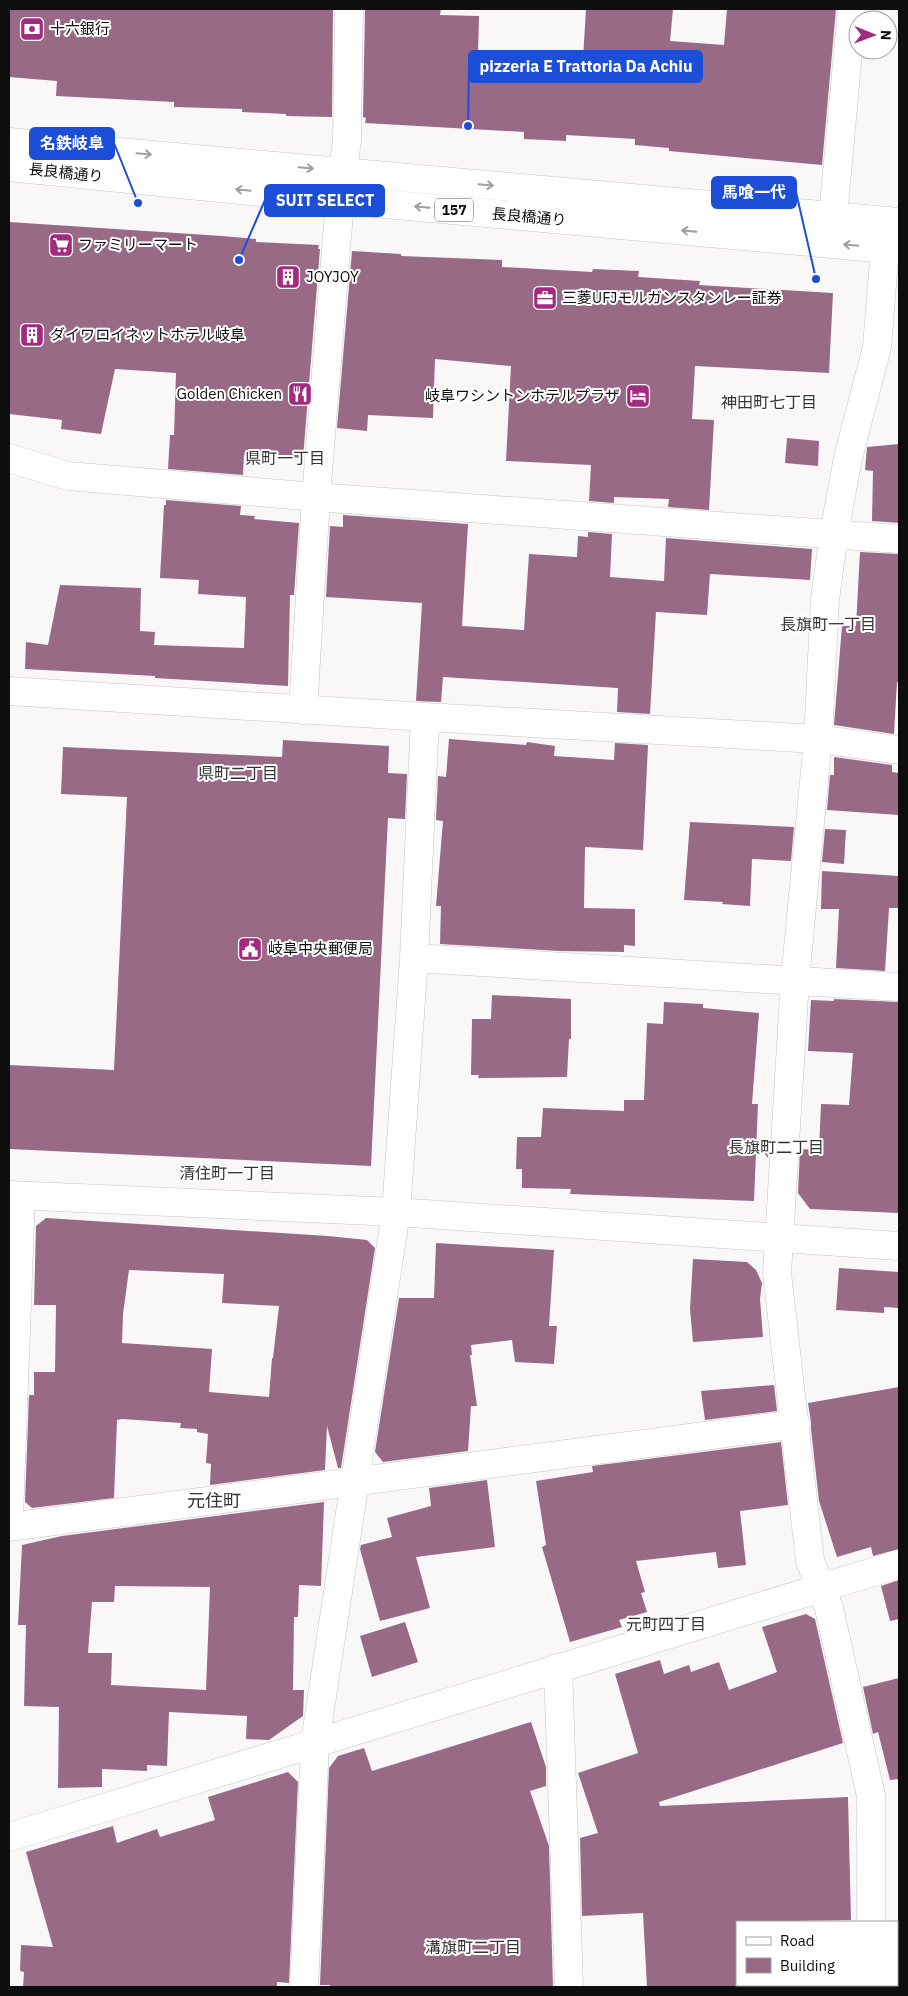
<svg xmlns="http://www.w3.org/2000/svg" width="908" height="1996" font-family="'IBM Plex Sans','Noto Sans JP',sans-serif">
<rect width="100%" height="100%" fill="#faf7f9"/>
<path fill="#986a86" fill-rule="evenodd" d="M9 9H333L332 117 286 116V114L242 112V109L174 107V102L56 96 57 81 9 77Z
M365 9H441L440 15 479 16 478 53 583 59 586 9H673L670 41 724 45 727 9H836L822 165 669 151V148L635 145V139L566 135V141L524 139V132L365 123 366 118 363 117Z
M9 222 222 236 256 239V242L319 245 318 249H320L303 458 244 455 243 475 168 469 170 435H174L176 373 115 369 101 434 61 429 62 420 9 414Z
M352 251 401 254V256L502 260V267L592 272 593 269 639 271 638 277 700 281 699 285 833 293 829 373 695 366 692 419 714 420 709 510 668 507 669 499 614 497V503L589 501 591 465 506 461 511 366 435 359 433 418 368 415 367 431 337 428Z
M787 438 819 441 818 466 785 463Z
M899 444V523L872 521 873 471 865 470 867 447Z
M166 500 241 506 240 515 255 516 254 519 299 523 294 595H290L288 686 155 678V676L25 669 26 642 48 645 60 585 141 588 140 631 155 632 154 645 244 648 246 597 198 594 199 580 160 578 164 505H166Z
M343 515 468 524 462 626 524 630 529 554 577 557 578 536 588 537V532L612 534 610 577 664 581 666 538 812 549 810 580 710 574 707 615 656 612 650 714 617 712 618 688 443 677 441 702 416 701 422 603 326 597 330 526 343 527Z
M860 552 899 554V683L897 682 894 734 834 725 842 626H856Z
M449 739 526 745 527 742 555 746 554 756 614 760 615 743 648 745 643 850 585 847 584 908 635 909V946L624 945V952L560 951 440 944 441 906H436L443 821 436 820 438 776 446 777Z
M283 740 389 746 388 773 407 774 405 819 388 818 371 1166 9 1149V1065L114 1070 127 797 61 794 63 747 282 757Z
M834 757 892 765V772L899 773V815L827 810 830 775H834Z
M690 822 794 827 791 861 752 859 750 906 722 904 723 902 684 900Z
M825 829 846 830 844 864 822 862Z
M822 871 899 876V908H889L885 971 836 968 839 909H821Z
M492 995 571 999V1039H569L567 1077 478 1078 479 1075H471L472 1019H491Z
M834 999 899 1002V1213L810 1209 798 1193 800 1149 819 1150 821 1104 849 1105 853 1053 808 1051 811 1000 834 1001Z
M664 1002 703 1004V1008L759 1013 752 1104H758L754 1201 570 1194 571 1189 522 1188V1169H516L517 1137H541L543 1108 624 1111V1100H644L647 1023 663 1024Z
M760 1147H769L768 1158Z
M46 1218 328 1236 367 1240 375 1248 341 1468H338L327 1426 325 1470 210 1485 211 1464 206 1463 208 1434 197 1432V1429L180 1428 181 1423 122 1419 117 1420 114 1498 32 1508 25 1502 29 1395H34V1372H55L56 1305H34L36 1226ZM129 1270 224 1274 222 1303 279 1306 273 1358H272L269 1397 209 1392 212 1349 122 1343 123 1314Z
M436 1243 554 1250 549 1326H557L554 1364 515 1362 512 1340 471 1345 472 1355H470L477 1406H471L468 1451 383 1462 375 1452 399 1298H434Z
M693 1259 747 1262 756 1270 762 1283 760 1299 763 1337 693 1342 690 1309Z
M839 1268 899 1272V1308L884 1307V1313L836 1310Z
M774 1385 777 1411 705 1420 701 1391Z
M899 1387V1549L873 1556 871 1547 837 1557 819 1501 811 1429V1422L808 1403Z
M781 1442 788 1505 740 1511 746 1565 718 1568 716 1552 636 1561 645 1592 641 1593 647 1612 619 1620 622 1627 570 1642 542 1547 546 1545 536 1481 593 1472 592 1466Z
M487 1480 495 1547 416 1557 430 1608 380 1621 360 1549 361 1545 392 1537 387 1518 431 1506 429 1488Z
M324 1502 321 1586 299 1585 298 1617H294L293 1690H304L303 1716 269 1740 246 1739 247 1716 169 1712 167 1766 147 1765V1771L102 1769V1787L58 1788 59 1707 24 1706 26 1625H18L22 1545 62 1536ZM115 1586 210 1587 206 1690 111 1685 112 1653H88L92 1602H114Z
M899 1580V1619L890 1621 881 1586Z
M806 1614 815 1619 843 1743 659 1802 660 1806 848 1797 851 1920 737 1922V1987H647L643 1913 582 1916 580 1838 598 1833 578 1773 638 1753 615 1674 660 1660 664 1674 689 1665 691 1672 719 1662 729 1690 777 1672 762 1627Z
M405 1622 418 1662 372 1677 360 1636Z
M899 1678V1779L890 1780 878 1732 873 1734 863 1687Z
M531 1722 546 1767V1786L530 1791 549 1846 553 1986 542 1987H330V1985H320L329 1768 338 1756 364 1748 372 1771Z
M288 1772 298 1782 289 1983 277 1982V1987H23L24 1972 20 1971 21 1945 53 1947 26 1852 113 1826 117 1843 157 1829 160 1837 215 1820 208 1797Z"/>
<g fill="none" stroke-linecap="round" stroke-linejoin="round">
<defs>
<path id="minor" d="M343 171 347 140 349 9
M833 216 852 9
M9 458 68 476 316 497 899 539
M9 691 425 717 818 739 899 750
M303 710 316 497 340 200
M414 958 899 987
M9 1517 21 1196
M9 1527 796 1424
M558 1668 569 1987
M9 1837 899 1564
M871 1922V1796L829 1608 810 1561 777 1273 795 980 818 739 825 599 834 533 848 458 877 347 885 248
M304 1987 315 1742 396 1212 414 958 425 717
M871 1987V1985"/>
<path id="tertiary" d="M9 1195 396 1212 899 1246"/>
<path id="trunk" d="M9 142 899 222
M9 167 340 200 899 250"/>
</defs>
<use href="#minor" stroke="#c6c3c5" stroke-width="29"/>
<use href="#tertiary" stroke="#c6c3c5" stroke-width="29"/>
<use href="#trunk" stroke="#c6c3c5" stroke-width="29"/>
<use href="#minor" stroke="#fff" stroke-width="28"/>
<use href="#tertiary" stroke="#fff" stroke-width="28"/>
<use href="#trunk" stroke="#fff" stroke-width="28"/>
</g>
<defs><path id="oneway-shaft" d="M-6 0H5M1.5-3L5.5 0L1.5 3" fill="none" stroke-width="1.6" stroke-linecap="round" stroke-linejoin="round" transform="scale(1.25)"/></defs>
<g stroke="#9f9f9f">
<use href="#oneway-shaft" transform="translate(144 154) rotate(5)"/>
<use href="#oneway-shaft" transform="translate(306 168) rotate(5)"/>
<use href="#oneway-shaft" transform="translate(486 185) rotate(5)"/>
<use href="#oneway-shaft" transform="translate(243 190) rotate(-174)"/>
<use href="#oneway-shaft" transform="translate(422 207) rotate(-175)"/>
<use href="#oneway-shaft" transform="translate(689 231) rotate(-175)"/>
<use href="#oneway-shaft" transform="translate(851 245) rotate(-175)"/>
</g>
<defs>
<symbol id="bank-square" viewBox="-11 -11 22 22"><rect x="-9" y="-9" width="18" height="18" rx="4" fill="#a32a7f" stroke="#fff"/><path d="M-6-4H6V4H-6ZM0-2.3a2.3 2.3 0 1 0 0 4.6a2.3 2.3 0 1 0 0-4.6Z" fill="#fff"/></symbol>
<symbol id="supermarket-square" viewBox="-11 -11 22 22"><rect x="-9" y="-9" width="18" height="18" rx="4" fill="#a32a7f" stroke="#fff"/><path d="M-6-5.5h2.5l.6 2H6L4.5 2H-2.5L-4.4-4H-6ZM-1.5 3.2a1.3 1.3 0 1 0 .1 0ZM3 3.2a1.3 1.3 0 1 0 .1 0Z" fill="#fff"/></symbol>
<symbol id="building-square" viewBox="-11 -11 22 22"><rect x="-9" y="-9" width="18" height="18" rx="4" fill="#a32a7f" stroke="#fff"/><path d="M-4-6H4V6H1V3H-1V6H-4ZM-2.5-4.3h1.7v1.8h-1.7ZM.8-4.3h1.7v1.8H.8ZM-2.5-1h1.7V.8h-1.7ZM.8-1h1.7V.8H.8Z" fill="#fff"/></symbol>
<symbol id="office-square" viewBox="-11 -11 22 22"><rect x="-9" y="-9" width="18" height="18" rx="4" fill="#a32a7f" stroke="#fff"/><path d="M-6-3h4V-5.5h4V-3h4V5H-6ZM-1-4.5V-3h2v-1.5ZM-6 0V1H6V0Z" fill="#fff"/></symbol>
<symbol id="restaurant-square" viewBox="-11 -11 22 22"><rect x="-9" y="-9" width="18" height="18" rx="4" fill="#a32a7f" stroke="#fff"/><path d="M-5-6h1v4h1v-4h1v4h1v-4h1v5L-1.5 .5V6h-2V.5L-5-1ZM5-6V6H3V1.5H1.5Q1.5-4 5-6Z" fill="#fff"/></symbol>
<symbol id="hotel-square" viewBox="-11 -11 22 22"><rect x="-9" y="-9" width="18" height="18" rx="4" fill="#a32a7f" stroke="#fff"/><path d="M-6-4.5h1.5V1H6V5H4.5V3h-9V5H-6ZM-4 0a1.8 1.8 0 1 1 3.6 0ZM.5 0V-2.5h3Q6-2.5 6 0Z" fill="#fff"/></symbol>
<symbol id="civic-square" viewBox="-11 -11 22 22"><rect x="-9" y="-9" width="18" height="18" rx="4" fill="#a32a7f" stroke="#fff"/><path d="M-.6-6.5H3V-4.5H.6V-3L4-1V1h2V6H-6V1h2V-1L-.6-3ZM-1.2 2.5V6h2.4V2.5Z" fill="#fff"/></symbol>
</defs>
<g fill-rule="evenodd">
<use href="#bank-square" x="18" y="15" width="28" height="28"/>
<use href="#supermarket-square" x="47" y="231" width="28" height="28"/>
<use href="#building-square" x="274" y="263" width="28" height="28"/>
<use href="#office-square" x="531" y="284" width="28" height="28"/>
<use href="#building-square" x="18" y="321" width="28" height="28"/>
<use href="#restaurant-square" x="286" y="380" width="28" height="28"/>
<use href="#hotel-square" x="624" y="382" width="28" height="28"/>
<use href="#civic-square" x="236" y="935" width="28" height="28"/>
</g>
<g text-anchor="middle" stroke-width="4" stroke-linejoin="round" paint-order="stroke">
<rect fill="#fff" stroke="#575656" stroke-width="1" x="435" y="198.5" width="38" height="23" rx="4"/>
<g font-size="14" font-weight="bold" fill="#0f0e0e">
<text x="454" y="215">157</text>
</g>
<g font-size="15" fill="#0f0e0e" stroke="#fff" text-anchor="start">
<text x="50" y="34">十六銀行</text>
<text x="78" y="250">ファミリーマート</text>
<text x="306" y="282">JOYJOY</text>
<text x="562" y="303">三菱UFJモルガンスタンレー証券</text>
<text x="50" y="340">ダイワロイネットホテル岐阜</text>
<text x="282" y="399" text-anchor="end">Golden Chicken</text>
<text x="620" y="401" text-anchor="end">岐阜ワシントンホテルプラザ</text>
<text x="268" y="954">岐阜中央郵便局</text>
</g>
<g font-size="15" fill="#0f0e0e" stroke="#fff">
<text transform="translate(66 173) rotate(6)" y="5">長良橋通り</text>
<text transform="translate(529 217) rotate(5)" y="5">長良橋通り</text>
</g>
<g font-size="16" fill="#363335" stroke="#fff">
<text x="769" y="408">神田町七丁目</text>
<text x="285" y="464">県町一丁目</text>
<text x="828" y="630">長旗町一丁目</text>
<text x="238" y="779">県町二丁目</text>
<text x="776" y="1153">長旗町二丁目</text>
<text x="227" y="1179">清住町一丁目</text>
<text x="666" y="1630">元町四丁目</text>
<text x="473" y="1953">溝旗町二丁目</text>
</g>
<g font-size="18" fill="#363335" stroke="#fff">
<text x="214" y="1507">元住町</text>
</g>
</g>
<path fill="none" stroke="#1d4ed8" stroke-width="2" d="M468 126L469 66M138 203L114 143M816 279L796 192M239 260L265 200"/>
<g fill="#1d4ed8" stroke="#fff" stroke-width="2">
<circle cx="468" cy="126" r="5"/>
<circle cx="138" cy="203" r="5"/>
<circle cx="816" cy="279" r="5"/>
<circle cx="239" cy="260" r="5"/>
</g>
<g fill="#1d4ed8" stroke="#1d4ed8" stroke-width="2">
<rect x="469" y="51" width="233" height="31" rx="5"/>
<rect x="30" y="128" width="84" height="31" rx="5"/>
<rect x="712" y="177" width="84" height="31" rx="5"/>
<rect x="265" y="185" width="119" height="31" rx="5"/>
</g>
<g font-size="16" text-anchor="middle" font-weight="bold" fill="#fff">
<text x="586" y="72">pizzeria E Trattoria Da Achiu</text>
<text x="72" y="149">名鉄岐阜</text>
<text x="754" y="198">馬喰一代</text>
<text x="325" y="206">SUIT SELECT</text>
</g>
<rect width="908" height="1996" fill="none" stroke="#0f0e0e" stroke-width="20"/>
<rect x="736" y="1921" width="162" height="65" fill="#ffffff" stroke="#9f9f9f"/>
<rect x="746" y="1937" width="25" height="8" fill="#ffffff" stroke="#9f9f9f"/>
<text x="780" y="1946" font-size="15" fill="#0f0e0e">Road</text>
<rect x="746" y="1958" width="25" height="15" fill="#986a86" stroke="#9f9f9f"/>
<text x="780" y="1971" font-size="15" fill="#0f0e0e">Building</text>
<g transform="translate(873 35) rotate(91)"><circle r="24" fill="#ffffff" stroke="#9f9f9f"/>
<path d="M0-4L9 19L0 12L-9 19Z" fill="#a32a7f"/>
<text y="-8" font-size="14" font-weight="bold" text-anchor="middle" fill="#0f0e0e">N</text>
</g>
</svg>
